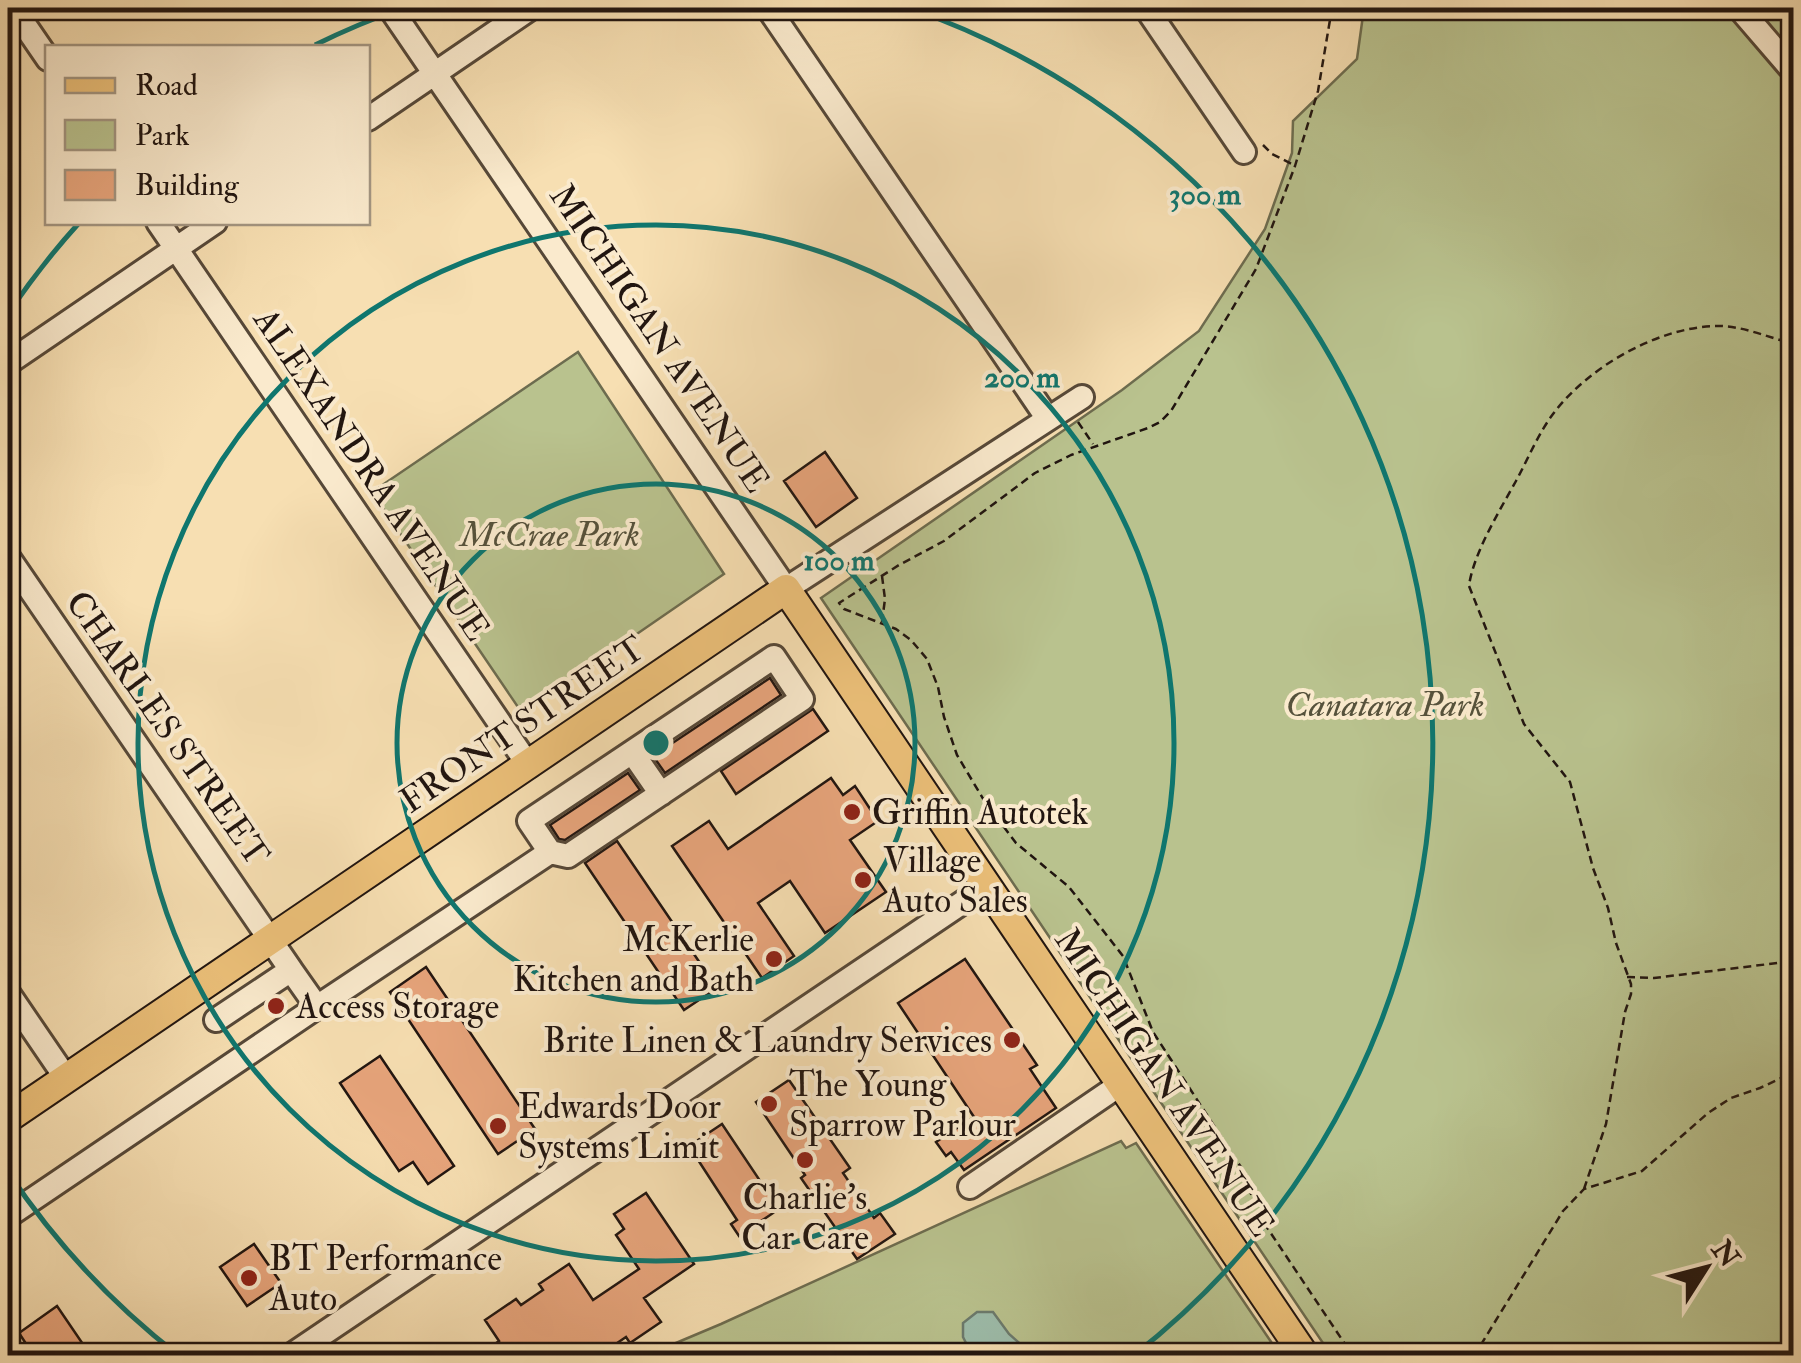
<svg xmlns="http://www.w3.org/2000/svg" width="1801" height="1363" font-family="'IM FELL Double Pica',serif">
<rect width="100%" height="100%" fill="#f7dfb2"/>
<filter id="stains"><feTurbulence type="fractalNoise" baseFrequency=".002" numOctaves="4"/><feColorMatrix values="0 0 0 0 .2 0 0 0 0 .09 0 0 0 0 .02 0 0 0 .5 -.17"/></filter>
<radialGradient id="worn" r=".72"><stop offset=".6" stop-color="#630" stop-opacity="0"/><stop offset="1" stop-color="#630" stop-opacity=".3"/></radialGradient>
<path fill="#b9c28e" stroke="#6d6c4f" stroke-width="2.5" d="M1364 8H1793V1355H1331L821 598 1122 390 1199 331 1265 229 1292 153 1293 121 1357 59Z
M578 352 724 574 522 713 372 492Z
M1121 1141 1126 1148 1136 1143 1280 1355 645 1356 721 1324Z"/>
<path fill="#9dbdab" stroke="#6b7a6d" stroke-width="2.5" d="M977 1312H993L1009 1334 1033 1355H972L963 1337V1323Z"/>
<path fill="#e8a57c" stroke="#211510" stroke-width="2.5" d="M825 452 857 498 816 527 784 481Z
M770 678 781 695 665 773 653 756Z
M813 709 828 731 736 794 721 771Z
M628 773 640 790 565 840 559 839 550 825Z
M831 778 843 795 855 786 878 821 850 840 886 892 825 933 790 881 758 903 794 956 762 978 672 846 709 821 728 849Z
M617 841 717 988 684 1010 585 863Z
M965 959 1037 1065 1030 1069 1056 1108 964 1170 951 1152 946 1156 936 1142 974 1117 898 1003Z
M426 967 535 1129 498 1154 390 992Z
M380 1056 454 1166 428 1184 413 1162 399 1171 340 1083Z
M789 1080 850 1168 843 1173 874 1218 880 1213 895 1234 857 1259 801 1178 805 1175 756 1102Z
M722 1124 779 1209 739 1236 731 1224 737 1220 689 1146Z
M646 1193 694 1264 644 1298 661 1322 630 1343 626 1337 598 1356H478L499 1341 485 1320 516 1299 521 1305 543 1290 539 1284 569 1264 593 1300 639 1269 616 1235 624 1229 614 1214Z
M254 1244 281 1283 247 1306 220 1267Z
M57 1306 91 1356H34L19 1333Z"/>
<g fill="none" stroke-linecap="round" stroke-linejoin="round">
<defs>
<path id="minor" d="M13 8 48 59
M390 8 786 589 1082 397
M768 8 1048 419
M1146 8 1244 152
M1739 8 1794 72
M368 119 531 8
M158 222 529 766
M8 363 215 222
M8 557 291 970 216 1020
M632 752 661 794
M291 970 317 1007 550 852 568 856 802 699 774 657 529 821 550 852
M8 993 66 1078
M970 1187 1121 1084
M8 1216 317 1007
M290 1356 987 886"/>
<path id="major" d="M8 1118 786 589 1305 1356"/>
</defs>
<use href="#minor" stroke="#564838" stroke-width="28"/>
<use href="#major" stroke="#211510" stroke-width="32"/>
<path stroke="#211510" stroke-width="2.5" stroke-dasharray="8 5" stroke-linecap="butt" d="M1332 8 1318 91 1295 166 1256 269 1171 411 1160 422 1148 428 1071 455 1035 473 944 541 899 565 839 603 844 609 896 629 911 640 927 659 938 687 944 717 957 755 985 802 1016 843 1069 887 1123 956 1153 1032 1248 1178 1251 1194 1262 1220 1353 1356
M1263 145 1272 154 1294 165
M1078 422 1093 444
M882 576 885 599 882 622
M1627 977 1654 978 1794 961
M1584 1189 1606 1124 1625 1012 1631 994V984L1616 943 1608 908 1593 868 1570 782 1524 724 1469 586C1473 554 1500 510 1516 481 1528 459 1538 434 1553 414 1588 367 1659 326 1719 326 1743 326 1770 338 1794 344
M1474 1356 1563 1211 1584 1189 1642 1171 1708 1113 1731 1098 1760 1088 1794 1072"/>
<use href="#minor" stroke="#faeacd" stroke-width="22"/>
<use href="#major" stroke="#ecc079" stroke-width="28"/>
</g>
<g fill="none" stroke="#0f766e" stroke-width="5">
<circle cx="656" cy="743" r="259"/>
<circle cx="656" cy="743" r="518"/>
<path d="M178 1355A777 777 0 0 1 8 1172M8 314A777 777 0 0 1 79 223M315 45A777 777 0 0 1 403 8M909 8A777 777 0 0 1 1134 1355"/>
</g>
<g fill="#8f2418" stroke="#faeacd" stroke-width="4">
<circle cx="852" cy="812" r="10"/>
<circle cx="863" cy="880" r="10"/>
<circle cx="774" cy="959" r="10"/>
<circle cx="276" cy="1006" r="10"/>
<circle cx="1012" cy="1040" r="10"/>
<circle cx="769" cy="1104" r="10"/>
<circle cx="498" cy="1126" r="10"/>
<circle cx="805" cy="1160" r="10"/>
<circle cx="249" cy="1278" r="10"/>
</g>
<g text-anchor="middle" stroke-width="8" stroke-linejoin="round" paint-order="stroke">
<g font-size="35" fill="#211510" stroke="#faeacd">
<text transform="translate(660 338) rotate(56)" y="12">MICHIGAN AVENUE</text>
<text transform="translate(372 474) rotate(56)" y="12">ALEXANDRA AVENUE</text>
<text transform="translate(522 724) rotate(-34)" y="12">FRONT STREET</text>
<text transform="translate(168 728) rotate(55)" y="12">CHARLES STREET</text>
<text transform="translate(1165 1082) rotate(56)" y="12">MICHIGAN AVENUE</text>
</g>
<g font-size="35" font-style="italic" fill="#56523c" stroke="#faeacd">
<text x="550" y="546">McCrae Park</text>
<text x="1385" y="716">Canatara Park</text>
</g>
<g font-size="35" fill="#211510" stroke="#faeacd" text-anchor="start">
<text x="872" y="824">Griffin Autotek</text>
<text x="883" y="872">Village<tspan x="883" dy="40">Auto Sales</tspan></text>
<text x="754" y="951" text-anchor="end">McKerlie<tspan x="754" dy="40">Kitchen and Bath</tspan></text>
<text x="296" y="1018">Access Storage</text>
<text x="992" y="1052" text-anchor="end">Brite Linen &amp; Laundry Services</text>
<text x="789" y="1096">The Young<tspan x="789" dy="40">Sparrow Parlour</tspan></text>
<text x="518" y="1118">Edwards Door<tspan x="518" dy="40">Systems Limit</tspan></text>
<text x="805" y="1209" text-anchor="middle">Charlie's<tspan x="805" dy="40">Car Care</tspan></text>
<text x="269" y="1270">BT Performance<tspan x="269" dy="40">Auto</tspan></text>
</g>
</g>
<circle cx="656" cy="743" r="15" fill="#0f766e" stroke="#faeacd" stroke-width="5"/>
<g font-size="30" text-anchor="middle" font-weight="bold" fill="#0f766e" stroke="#faeacd" stroke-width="8" stroke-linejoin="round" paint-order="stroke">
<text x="1205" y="204">300 m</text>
<text x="1022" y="387">200 m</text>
<text x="839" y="570">100 m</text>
</g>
<rect width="1801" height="1363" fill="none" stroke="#f7dfb2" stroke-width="40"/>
<rect x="10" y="10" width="1781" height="1343" fill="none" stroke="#211510" stroke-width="5"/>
<rect x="20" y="20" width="1761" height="1323" fill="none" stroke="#211510" stroke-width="2.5"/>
<rect x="45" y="45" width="325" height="180" fill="#faeacd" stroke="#a39581" stroke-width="2.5"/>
<rect x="65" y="78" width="50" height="15" fill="#ecc079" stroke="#a39581" stroke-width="2.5"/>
<text x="135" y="95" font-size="30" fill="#211510">Road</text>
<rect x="65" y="120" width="50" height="30" fill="#b9c28e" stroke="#a39581" stroke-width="2.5"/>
<text x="135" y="145" font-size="30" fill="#211510">Park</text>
<rect x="65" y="170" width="50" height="30" fill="#e8a57c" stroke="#a39581" stroke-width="2.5"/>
<text x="135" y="195" font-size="30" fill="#211510">Building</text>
<g transform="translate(1706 1268) rotate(54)" stroke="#faeacd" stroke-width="8" paint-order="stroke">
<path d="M0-8L18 38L0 25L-18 38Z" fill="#211510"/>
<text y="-15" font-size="28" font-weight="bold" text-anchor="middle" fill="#211510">N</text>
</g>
<rect width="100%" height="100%" filter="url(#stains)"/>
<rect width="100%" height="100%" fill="url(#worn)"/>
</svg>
